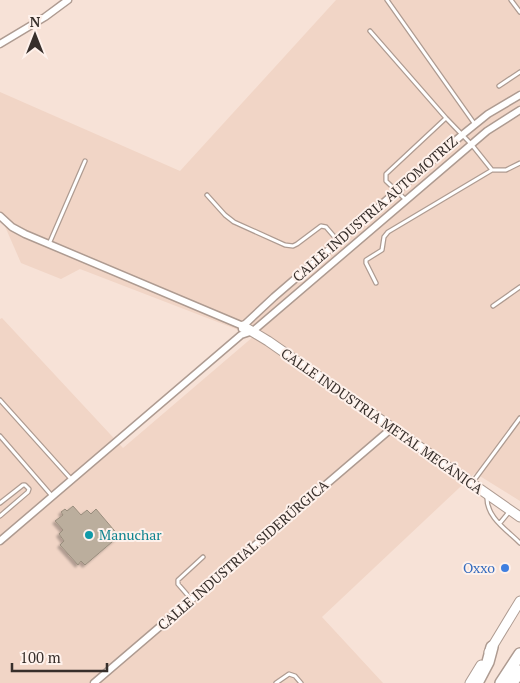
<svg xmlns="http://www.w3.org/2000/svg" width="520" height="683" font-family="'PT Serif',serif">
<defs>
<filter id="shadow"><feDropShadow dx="-2.5" dy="2.5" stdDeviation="1" flood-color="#0004"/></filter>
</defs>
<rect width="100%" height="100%" fill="#f7e2d7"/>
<path fill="#f1d5c6" d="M336 0H520V501L475 473 322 617 383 683H0V319L2 318 123 448 254 336 80 269 61 279 21 263 0 215V92L180 171Z"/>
<path fill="#bbae9d" stroke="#9a8e7e" filter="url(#shadow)" d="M73 506 81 515 87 510 91 514 96 509 119 536 85 565 81 561 78 565 60 545 64 541 59 534 63 530 55 521 63 515 61 512 65 509 67 511Z"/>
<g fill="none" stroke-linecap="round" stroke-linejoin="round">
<defs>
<path id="lane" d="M387 0 474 123
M511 0 520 12
M370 31 446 118 472 145 492 170
M499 86 520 72
M207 195 225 215 234 222 285 245 293 246 297 244 321 226 326 227 338 241
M406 200 386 181V174L446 118
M49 244 85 161
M376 283 366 263V260L382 250 384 237 388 232 492 170H506L520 163
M493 306 520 287
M0 400 71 479
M0 436 52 496
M472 483 520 418
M487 497C486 517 507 530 520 543
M0 503 23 485H25L29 489 28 492 0 516
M500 523 509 512
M191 599 178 584V580L203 557
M276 683 289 674 295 676 301 683"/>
<path id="street" d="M0 44 45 17 68 0
M0 216 12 227 25 234 243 326
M242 329 243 326 274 297 462 135 488 114 520 95
M0 541 241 335 253 331 487 131 520 110
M94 683 392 428"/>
<path id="secondary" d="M243 326 268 341 520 517
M489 652 520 601
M470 683 481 665"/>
<path id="highway" d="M477 683 488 662 492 647
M501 683 520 654
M512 683 520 671"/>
</defs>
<use href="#lane" stroke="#ae9b91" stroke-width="5.5"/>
<use href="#street" stroke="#ae9b91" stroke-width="9"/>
<use href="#secondary" stroke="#ae9b91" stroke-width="11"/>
<use href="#highway" stroke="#ae9b91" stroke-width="14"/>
<use href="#lane" stroke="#fff" stroke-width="3"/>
<use href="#street" stroke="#fff" stroke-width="6"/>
<use href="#secondary" stroke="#fff" stroke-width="9"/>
<use href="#highway" stroke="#fff" stroke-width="11"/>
</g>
<circle fill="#0f9aa8" stroke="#fef1eb" stroke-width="2" cx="89" cy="535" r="5"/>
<circle fill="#3f7fe0" stroke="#fef1eb" stroke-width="2" cx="505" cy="568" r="5"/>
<g text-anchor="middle" stroke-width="4" stroke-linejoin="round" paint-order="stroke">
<g font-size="14" fill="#372f2b" stroke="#fef1eb">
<text transform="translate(375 209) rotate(-41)" y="5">CALLE INDUSTRIA AUTOMOTRIZ</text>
<text transform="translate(382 421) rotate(35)" y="5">CALLE INDUSTRIA METAL MECÁNICA</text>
<text transform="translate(243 555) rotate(-41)" y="5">CALLE INDUSTRIAL SIDERÚRGICA</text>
</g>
<g font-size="14" fill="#0d838f" stroke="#fef1eb" text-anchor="start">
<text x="99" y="540">Manuchar</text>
</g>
<g font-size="14" fill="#366cbe" stroke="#fef1eb" text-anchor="end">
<text x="495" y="573">Oxxo</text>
</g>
</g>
<g transform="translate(35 35)" stroke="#fef1eb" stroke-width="4" paint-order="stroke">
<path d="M0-4L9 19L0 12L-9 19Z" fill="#372f2b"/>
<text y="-8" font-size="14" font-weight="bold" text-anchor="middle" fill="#372f2b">N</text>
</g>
<path d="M12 663v8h95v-8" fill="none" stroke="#372f2b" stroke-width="2.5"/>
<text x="20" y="663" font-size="15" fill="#372f2b" stroke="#fef1eb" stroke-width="4" paint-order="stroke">100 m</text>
</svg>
